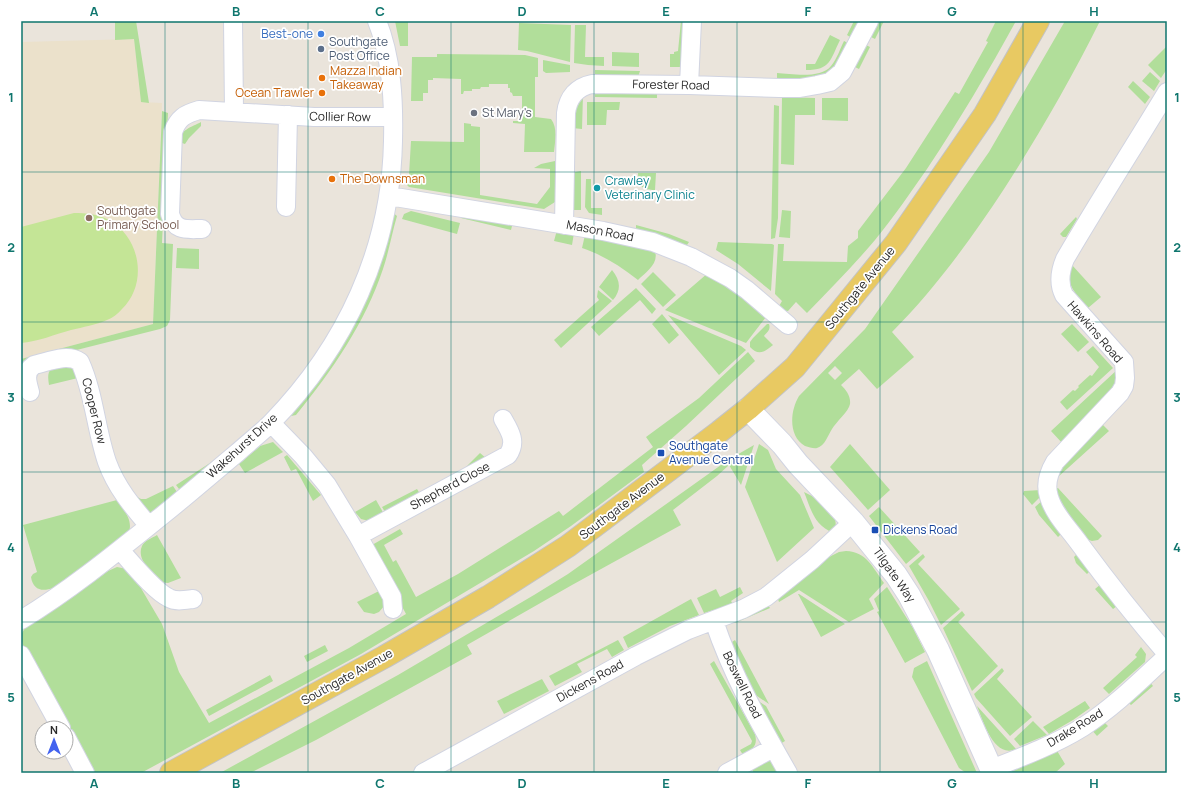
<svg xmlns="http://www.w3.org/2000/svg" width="1188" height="794" font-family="Manrope,sans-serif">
<rect width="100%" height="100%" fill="#eae4db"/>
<path fill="#ebe1cb" d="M134 39 141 102 162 103 153 324 21 359V42Z"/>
<path fill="#b1de9a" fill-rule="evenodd" d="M115 21H136L149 103 141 102 134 39 115 40Z
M395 21H408V46H400Z
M681 21H686L682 67H670V54H674V52L678 51Z
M854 21H862L855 35 850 37 847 35Z
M876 21H884L875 39 869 36Z
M996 21H1016C988 72 959 121 927 169 910 193 894 217 875 240 854 265 830 289 807 313L796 302 788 311 780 310 778 308 782 301 775 294 778 244H784L783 261 847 262 848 246 858 238V231L906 168 955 92 959 94 988 42 986 41Z
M1065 21H1100C1071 79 1039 135 1004 189 971 239 935 289 892 332L914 357 877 389 859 369 841 385C846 390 851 396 850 404 849 411 836 422 832 429 828 435 825 446 817 448 814 449 809 447 805 446 788 436 790 411 799 396L865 329 989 152ZM835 366 842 373 835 380 828 373Z
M519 23 571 25 570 62 527 51 518 50Z
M575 25H586L585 57H604V66L588 65 574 63Z
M830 35 840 40C830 60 831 70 806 70V64H815Z
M844 41 850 44 838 67 826 78 777 80V73C792 74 821 79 831 66 837 59 840 49 844 41Z
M866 45 870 47 859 69 855 67Z
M1167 46V69L1161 78 1148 65Z
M612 52 639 53V67L612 66Z
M437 54 525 55 538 58V77H535V117L551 119C558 128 555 141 554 152H524L525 124 513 123V121H522V96H513L512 93 510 92V88H508V84H489V87H481L480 89H472V91H464L463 94H461V79L433 78V80H428V93H423V101H411L412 57H437Z
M543 60 570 65V72L546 73 543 71Z
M595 70 640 71 638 77H595Z
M1150 72 1160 81 1154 91 1142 81Z
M1133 81 1150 97 1145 104 1128 87Z
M595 90 657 93V98L595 97Z
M583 95 582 129 572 128V109Z
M782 97 815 98V115H795L794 165 781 164Z
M822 98H848V121L822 120Z
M587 102H620L619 110H607L606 125H587Z
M774 105 779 106 778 218 775 238 771 239Z
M162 111 168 113 162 243 173 244 170 320 167 326 160 329 21 364V359L153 324Z
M201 122V126L189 138 185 144 179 142C179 130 192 127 201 122Z
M464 123 471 124V126L480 127V195L537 204 550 187V169L534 168 541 164 555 161V202L544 209 409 187 407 185 409 175 411 141 464 142Z
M581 171V210H570L571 173Z
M638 173H656L655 190C643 190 638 187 638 173Z
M586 179H591V208H602V215L589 213 585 207Z
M782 210 791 211 790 238 779 237Z
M411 211 460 223 457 234 402 219 404 214Z
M392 212 397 216C392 233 389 251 383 269 365 323 332 371 296 415L291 416 289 413Z
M462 214 513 222 511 230 461 218Z
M1076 217 1077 219 1066 237H1063L1060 234Z
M636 225 669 234 689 242 685 248 636 231Z
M557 230 574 233 572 245 554 241Z
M585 235 655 251C659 264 646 272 638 280 620 266 603 255 582 248Z
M718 242 772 244 774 245 771 291 738 264 716 250Z
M177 248 199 249V269L176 268Z
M1072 265 1101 297 1088 308C1077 295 1062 282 1072 265Z
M612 270C620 280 622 289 613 300L599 287Z
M653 272 676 295 663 307 641 284Z
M708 273 718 278 766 317 746 343 665 310Z
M636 288 656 309 652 314 640 300 599 336 591 327Z
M598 290 612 301 561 348 554 340 599 300 597 297Z
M662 314 679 335 669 344 652 324Z
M668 315 741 346 746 350 719 375Z
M767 324H769C771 330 767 332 764 336L773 345C765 352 758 356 750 347V342L753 338Z
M1072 324 1089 342 1078 352 1061 334Z
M1093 346 1113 368 1067 410 1060 402 1073 390 1075 391 1079 387 1078 386 1090 375 1092 376 1099 367 1086 352Z
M748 352 755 361 686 426 642 465 644 472 571 526 534 551 361 654 141 773H92L24 649 22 641V633L27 625 67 601 108 571 117 567 127 569 135 578 162 624 179 672 209 723 349 648 406 614 374 553 372 545 400 529 403 534 384 545 393 562 396 560 416 597 458 574 559 511 563 516 653 447 646 437 699 398Z
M70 366 74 370 78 378 49 385C48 378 47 373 52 367Z
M1118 369 1117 385 1063 444 1051 431Z
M277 408 182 493 176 485 213 461 244 438Z
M1100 422 1109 431 1058 477 1060 467Z
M273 442 283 452 245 473 239 464 260 446Z
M759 444 768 450 776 469 800 495 814 528 777 562 745 487Z
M850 444 890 490 868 510 830 467Z
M754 445 741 485 729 465 717 476 673 510 681 525 572 585 467 645 472 654 316 740 250 773H220L398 675 534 595 568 574 728 460Z
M480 453 487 459 463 470Z
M287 455 321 495 313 501 296 469 291 471 284 457Z
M173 486 179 495C172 500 154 517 145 511 141 508 137 500 134 495L141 499H146Z
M1054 488H1058L1102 536 1098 540 1092 541 1086 539 1065 513Z
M417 489 420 494 385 512 382 507Z
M1041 490 1042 495 1032 505 1023 494 1024 491Z
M804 492C820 500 842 512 834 533 814 526 811 509 804 492Z
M117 500C125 512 134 521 128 535L53 588C42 592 33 590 31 577L33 574 37 572 23 525Z
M376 500 384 514 369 521 361 519 355 512Z
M1043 500 1063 532 1058 537 1039 515 1035 507Z
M879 507 920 552 906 564 869 516Z
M157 535 181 578 168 583 159 582C152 573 136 559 142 546 144 541 152 538 157 535Z
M846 551C867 552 873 568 884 583L869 599 874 609 849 622 799 590 779 602 778 599 827 558 839 552Z
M1078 553 1091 570 1087 574 1076 563 1074 557Z
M923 554 925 557 918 564 960 609 941 625 929 601 909 566Z
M1101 584 1117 606 1113 609 1095 589Z
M740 587 743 593 731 601 733 604 704 613 697 598 716 589 720 597Z
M887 587 913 628 925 652 905 663 877 612 879 611 874 599Z
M381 590 385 605 379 612 374 614 364 612 357 602Z
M798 594H799L845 624 821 637Z
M691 599 699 615 670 626 628 648 623 637Z
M767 604 770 608 735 623 733 620Z
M962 611 965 615 958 622 998 666 972 691 943 628Z
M618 640 624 650 612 657 607 649 577 664 582 672 555 686 549 676Z
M735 640 769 704 754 694 737 658 732 642Z
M325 645 328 651 307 662 304 656Z
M1141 647 1146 654 1145 662 1109 694 1103 688 1137 657 1135 655Z
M714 661 755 734C758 746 753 749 743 755L740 750 751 744 752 741 710 664Z
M927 661 977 773H966L959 768 912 677 914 668Z
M1002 668 1004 671 997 679 1032 717 1010 736 976 698 974 694Z
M270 675 273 681 209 716 206 710Z
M542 679 549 691 504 714 497 701Z
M1149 681 1153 686 1131 705 1126 700Z
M752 697 766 706 785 741 780 744Z
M1085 701 1090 708 1073 720 1049 734 1043 727Z
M977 706 1016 749C994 759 983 721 977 706Z
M1102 720 1108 726 1097 736 1090 728Z
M1033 721 1047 735 1020 746 1014 739Z
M1056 749 1065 764 1055 773H1011L1014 768Z
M764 760 770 761 776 765 778 773H754L750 766Z"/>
<path fill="#c4e596" d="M74 213C86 213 98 214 109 220 141 238 148 284 122 309 118 314 112 318 107 320 96 325 83 327 71 330 56 334 37 342 21 343V227Z"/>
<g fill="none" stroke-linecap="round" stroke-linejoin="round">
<defs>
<path id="street" d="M233 21 234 111
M689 85 692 21
M1167 92C1133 148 1098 203 1065 259 1060 271 1058 283 1064 295L1124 362 1125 378 1124 386 1120 393 1055 462C1049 472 1045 485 1049 497 1054 514 1069 529 1079 543 1107 581 1136 618 1167 654
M389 196 603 231 653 242 691 257 730 278 747 290 788 325
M286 207 288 115
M564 225 566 113C568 97 577 87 592 84L689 85 780 88H800L817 85 830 82 842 72 869 21
M202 229C187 229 175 232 170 214L173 132C178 118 185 114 199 110L314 117H393
M30 392C27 382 24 372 34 365 48 362 67 353 80 362 94 393 96 430 107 462 116 487 132 506 149 526
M271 423 303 456 327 485 358 536 508 455C517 442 510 431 503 419
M358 536 392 597 393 609
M120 550C132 563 154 591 169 598 176 602 185 600 193 599
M21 620C72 589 118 551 164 514 189 494 213 473 237 453 248 443 261 433 271 423 346 346 391 249 393 141 394 101 392 58 377 21
M714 621C732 675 760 724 788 773
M21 655 61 728
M66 737 85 773
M991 769C1022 757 1054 745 1083 727 1114 707 1140 681 1167 656
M423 773 636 656 688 630 743 609 766 597 812 560 853 522
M727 773 773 748"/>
<path id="secondary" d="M748 409 782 444 798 464 853 522 896 575 909 595 938 650 993 773"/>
<path id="primary" d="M171 773 384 657 488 597 568 546 719 432 748 409 795 367 896 243 985 114 1038 21"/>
</defs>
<use href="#street" stroke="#d1d4e1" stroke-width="20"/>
<use href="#secondary" stroke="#d1d4e1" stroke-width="24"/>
<use href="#primary" stroke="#c3c3c3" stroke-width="24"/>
<use href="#street" stroke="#fff" stroke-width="18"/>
<use href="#secondary" stroke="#fff" stroke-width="22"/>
<use href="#primary" stroke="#e8c962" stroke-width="22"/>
</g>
<path fill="none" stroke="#0f766e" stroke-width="1" stroke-opacity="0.55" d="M165 21V773M308 21V773M451 21V773M594 21V773M737 21V773M880 21V773M1023 21V773M21 172H1167M21 322H1167M21 472H1167M21 622H1167"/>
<circle fill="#3f7fe0" stroke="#fff" stroke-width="1.5" cx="321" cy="34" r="4"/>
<circle fill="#5c6f8a" stroke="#fff" stroke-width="1.5" cx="321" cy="49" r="4"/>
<g fill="#e8710a" stroke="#fff" stroke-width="1.5">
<circle cx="322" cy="78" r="4"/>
<circle cx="322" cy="93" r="4"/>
<circle cx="332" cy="179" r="4"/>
</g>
<circle fill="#6b7280" stroke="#fff" stroke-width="1.5" cx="474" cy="113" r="4"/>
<circle fill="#0f9aa8" stroke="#fff" stroke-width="1.5" cx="597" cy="188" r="4"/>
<circle fill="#8d6e63" stroke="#fff" stroke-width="1.5" cx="89" cy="218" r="4"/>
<g fill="#1a4fb4" stroke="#fff" stroke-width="1.5">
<rect x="657" y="449" width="8" height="8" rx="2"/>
<rect x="871" y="526" width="8" height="8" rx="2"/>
</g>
<g text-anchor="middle" stroke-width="3.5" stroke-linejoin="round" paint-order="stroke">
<g font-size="12" fill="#366cbe" stroke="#fff" text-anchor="end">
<text x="313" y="38">Best-one</text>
</g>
<g font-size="12" fill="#4e5e75" stroke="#fff" text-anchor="start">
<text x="329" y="46">Southgate<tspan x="329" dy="14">Post Office</tspan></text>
</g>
<g font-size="12" fill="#c56008" stroke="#fff" text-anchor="start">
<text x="330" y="75">Mazza Indian<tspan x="330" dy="14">Takeaway</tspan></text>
<text x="314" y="97" text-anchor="end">Ocean Trawler</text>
<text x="340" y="183">The Downsman</text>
</g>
<g font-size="12" fill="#292929" stroke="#fff">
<text transform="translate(671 85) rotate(1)" y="4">Forester Road</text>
<text transform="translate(340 117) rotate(1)" y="4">Collier Row</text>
<text transform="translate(600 231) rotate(11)" y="4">Mason Road</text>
<text transform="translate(860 288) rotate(-51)" y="4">Southgate Avenue</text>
<text transform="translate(1095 332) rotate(49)" y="4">Hawkins Road</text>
<text transform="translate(94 411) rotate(76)" y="4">Cooper Row</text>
<text transform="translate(242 446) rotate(-42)" y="4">Wakehurst Drive</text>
<text transform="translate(450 486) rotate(-28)" y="4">Shepherd Close</text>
<text transform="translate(622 506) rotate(-37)" y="4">Southgate Avenue</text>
<text transform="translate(894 575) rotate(55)" y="4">Tilgate Way</text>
<text transform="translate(347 677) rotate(-29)" y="4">Southgate Avenue</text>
<text transform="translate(590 681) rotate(-29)" y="4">Dickens Road</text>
<text transform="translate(742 685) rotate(64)" y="4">Boswell Road</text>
<text transform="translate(1075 728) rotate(-31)" y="4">Drake Road</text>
</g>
<g font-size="12" fill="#5b616d" stroke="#fff" text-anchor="start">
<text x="482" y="117">St Mary's</text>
</g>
<g font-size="12" fill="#0d838f" stroke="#fff" text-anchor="start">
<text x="605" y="185">Crawley<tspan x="605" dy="14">Veterinary Clinic</tspan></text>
</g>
<g font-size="12" fill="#785e54" stroke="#fff" text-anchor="start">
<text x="97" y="215">Southgate<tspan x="97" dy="14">Primary School</tspan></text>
</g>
<g font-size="12" fill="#164399" stroke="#fff" text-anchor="start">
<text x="669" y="450">Southgate<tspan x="669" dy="14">Avenue Central</tspan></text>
<text x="883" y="534">Dickens Road</text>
</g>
</g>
<rect width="1188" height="794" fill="none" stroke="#ffffff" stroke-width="44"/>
<g transform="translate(54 740)"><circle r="19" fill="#ffffff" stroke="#a9a9a9"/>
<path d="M0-3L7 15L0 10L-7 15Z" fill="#4363ef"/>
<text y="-6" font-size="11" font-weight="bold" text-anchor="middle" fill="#292929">N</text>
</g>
<rect x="22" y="22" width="1144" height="750" fill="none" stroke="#0f766e" stroke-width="1.5"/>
<g font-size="13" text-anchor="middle" font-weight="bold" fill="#0f766e">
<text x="94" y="16">A</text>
<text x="236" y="16">B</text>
<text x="380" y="16">C</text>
<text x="522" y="16">D</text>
<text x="666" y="16">E</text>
<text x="808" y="16">F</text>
<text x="952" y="16">G</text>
<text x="1094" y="16">H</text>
<text x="11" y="102">1</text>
<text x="1177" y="102">1</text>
<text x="11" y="252">2</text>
<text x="1177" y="252">2</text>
<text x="11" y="402">3</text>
<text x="1177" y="402">3</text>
<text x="11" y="552">4</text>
<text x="1177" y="552">4</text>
<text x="11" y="702">5</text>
<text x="1177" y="702">5</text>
<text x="94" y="788">A</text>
<text x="236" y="788">B</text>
<text x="380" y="788">C</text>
<text x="522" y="788">D</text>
<text x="666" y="788">E</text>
<text x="808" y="788">F</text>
<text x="952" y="788">G</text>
<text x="1094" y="788">H</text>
</g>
</svg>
